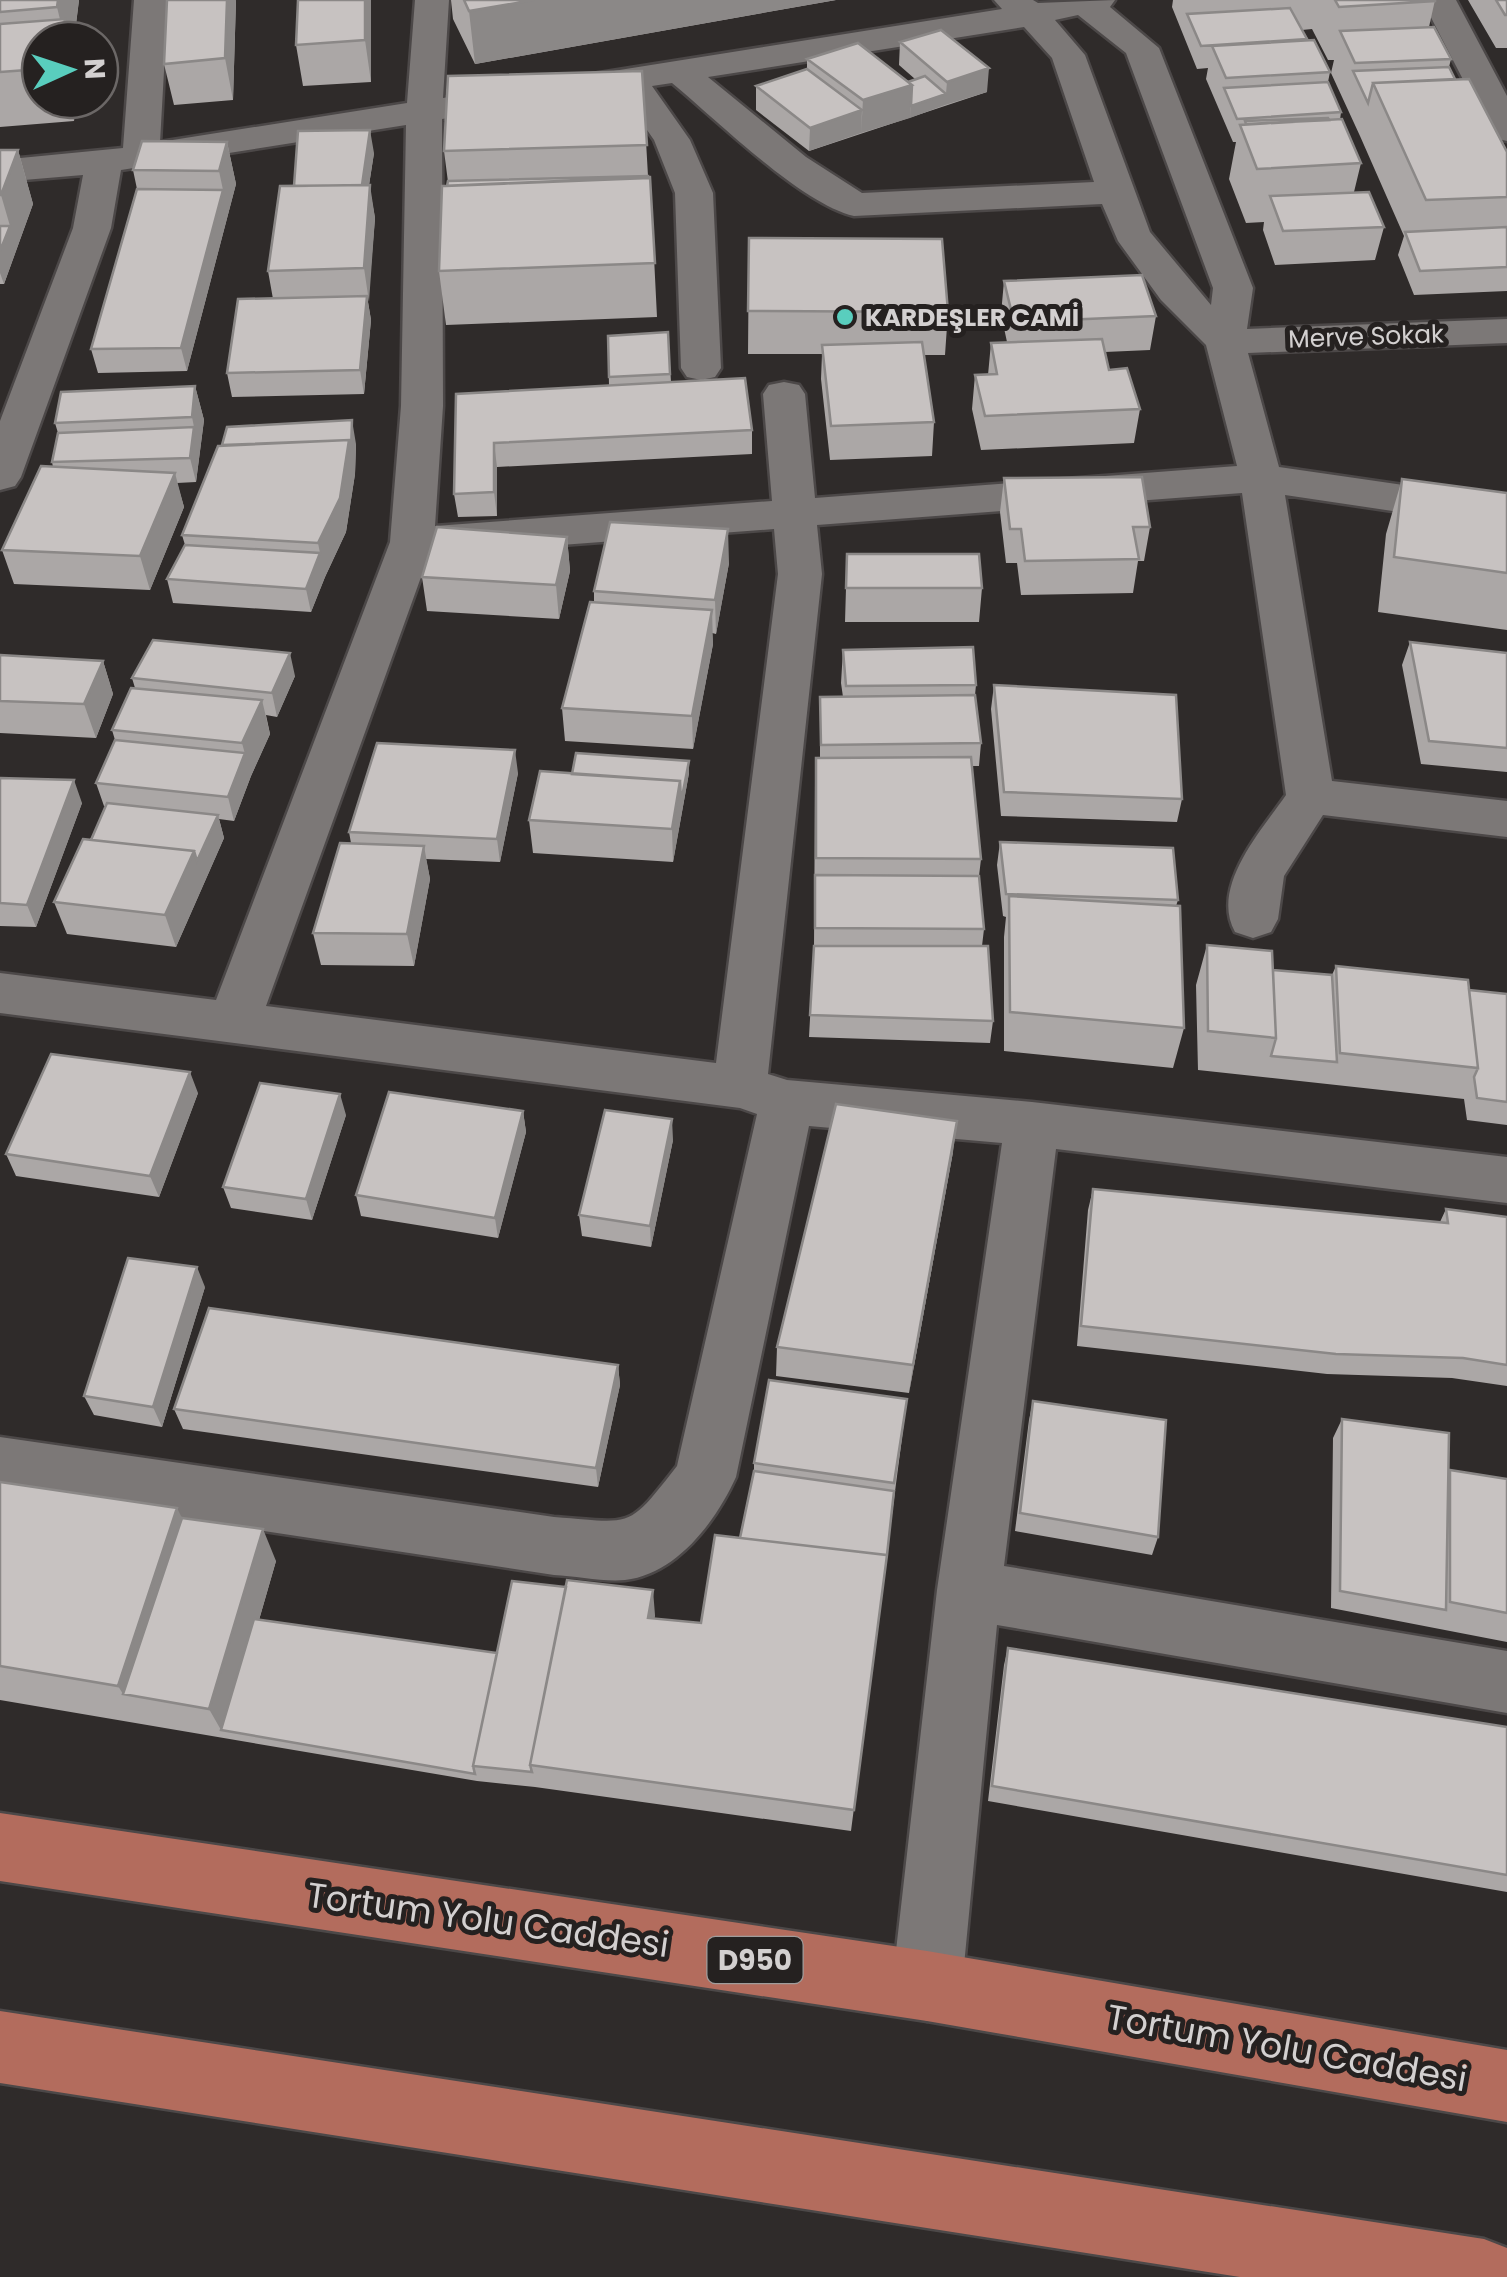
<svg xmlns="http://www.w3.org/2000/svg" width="1507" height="2277" font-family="Poppins,sans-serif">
<rect width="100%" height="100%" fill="#2f2b2a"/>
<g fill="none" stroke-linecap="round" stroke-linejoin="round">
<defs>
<path id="minor" d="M134 0H168L160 142 407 103 415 0H449L443 98 1002 9 994 0H1033L1038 3 1115 0 1110 7 1159 48 1253 288 1247 329 1507 319V343L1248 353 1279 467 1507 500V528L1285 495 1332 781 1507 801V837L1323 815 1284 876 1278 919 1271 932 1253 938 1235 932C1210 887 1261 831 1286 795L1242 493 817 525 822 574 768 1074 787 1080 1032 1102 1507 1157V1203L1056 1149 1004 1566 1507 1651V1713L997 1625 962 1986 952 2011 927 2021 902 2011 892 1986 937 1590 1002 1143 809 1126 736 1477C716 1521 677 1574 625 1580 603 1582 576 1576 554 1575L0 1491V1437L554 1517C634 1523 627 1530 677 1466L757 1114 740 1108 0 1013V973L216 1000 390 542 401 406 406 125 121 170 111 228 21 477 15 486 0 490V421L73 228 83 175 0 182V160L123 148ZM1078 15 1126 53 1213 288 1211 305 1150 232 1085 55 1055 20ZM1024 27 1052 58 1094 182 862 193 806 157 708 77ZM672 83C717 120 800 203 854 216L1102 204 1118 241 1161 300 1206 345 1237 466 815 498 805 394 799 385 784 382 769 385 763 394 772 501 435 526 443 406 442 119 620 91 654 140 675 193 681 368 687 377 701 380 715 377 721 368 713 193 690 140 652 86ZM774 529 778 574 716 1063 266 1006 429 555Z
M1422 0H1456L1507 96V141L1494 138 1489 130Z"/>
<path id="highway" d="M0 1813 927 1951 1507 2050V2122L927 2021 0 1881Z
M0 2011 1484 2239 1507 2248V2277H1240L0 2083Z"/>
</defs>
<use href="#minor" stroke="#4c4848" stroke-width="5"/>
<use href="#highway" stroke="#4c4848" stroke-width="5"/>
<use href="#minor" fill="#7c7877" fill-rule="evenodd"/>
<use href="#highway" fill="#b36c5d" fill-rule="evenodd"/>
</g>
<path fill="#aba7a6" d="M0 0H79L74 40H40V100H76L74 121 0 127Z
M236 0 233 100 174 105 164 64Z
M371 0V82L303 86 296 45Z
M451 0H836L475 64 453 19Z
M1173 0H1435L1429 27 1451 59 1449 67 1455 79 1507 152V291L1414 295 1398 255 1404 236 1360 136 1331 73 1334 60H1328L1312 29 1302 30 1330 72 1328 82 1341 112 1340 120 1361 163 1354 192 1384 227 1375 260 1275 265 1263 230 1264 222 1246 223 1229 179 1236 142H1233L1206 79 1208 68 1197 69 1172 7Z
M1468 0H1507V48H1496Z
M900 42 987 92 809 151 756 110V86L807 69V59L908 82 915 79 899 65Z
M642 71 648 176 650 177 657 317 446 325 439 271 448 182 444 151Z
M227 142 236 184 187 371 98 373 91 349 137 189 133 170Z
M0 150H18L33 204 4 284H0Z
M374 153 369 185 375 218 368 302 371 320 364 394 232 397 227 373 273 299 268 271 294 186Z
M749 238 948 312 945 355H924L934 422 932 456 830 460 821 379 822 354H748Z
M1004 281 1156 316 1150 350 1105 352 1109 370 1140 409 1134 443 981 450 972 409 975 375H988L991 343 1007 342 1001 314Z
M668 332 671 382 752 430V454L497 467V516L458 517 454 494 456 394 609 386 608 336Z
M195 386 204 420 196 482 177 483 184 507 150 590 14 584 2 550 53 467 52 462 58 433 55 423Z
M356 444 355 474 346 532 325 577 311 612 173 603 167 579 185 545 182 535Z
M1004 478 1150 527 1144 561H1138L1133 593 1021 595 1017 563H1006L1000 512Z
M1402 479 1507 493V630L1378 612 1386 534Z
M567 537 570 571 559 619 427 611 422 577Z
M847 554 982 588 979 622H845Z
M729 563 716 634 712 633 713 644 693 749 565 741 562 708 594 602V591Z
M1410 642 1507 653V772L1421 764 1402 665Z
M843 650 976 685 975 695 981 743 979 766H972L981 859 979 876 984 929 982 946 993 1021 990 1043 809 1037 814 946 815 781 820 758V697H843L841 683Z
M0 655 103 661 113 694 96 738 0 733Z
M295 676 277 717 266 715 270 734 251 776 234 821 219 819 224 838 176 947 67 934 54 902 91 840 106 806H104L96 783 115 740 112 730 135 688 132 678Z
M994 685 1182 799 1177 822 1001 816 991 709Z
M689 761V773L673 862 533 853 529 820 572 774Z
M518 773 500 862 426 859 430 879 414 966 321 965 313 933 351 843 349 832Z
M0 778 82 803 36 927 0 926Z
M1000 842 1178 900 1176 906 1184 1028 1173 1068 1004 1051V937L1006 917 1003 916 997 865Z
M1207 945 1273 970 1332 975 1336 966 1469 990 1507 994V1125L1467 1120 1464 1099 1198 1070 1196 985Z
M198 1093 159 1197 16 1176 6 1154Z
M523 1111 526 1132 498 1238 361 1216 356 1195Z
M346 1115 312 1220 231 1208 223 1187Z
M673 1140 651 1247 582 1236 579 1215Z
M953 1152 909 1393 776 1376 777 1347Z
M1093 1189 1440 1222 1446 1209 1507 1217V1386L1452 1378 1327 1374 1077 1346 1088 1210Z
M205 1287 162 1427 94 1415 84 1396Z
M618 1365 620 1385 598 1487 183 1429 174 1409Z
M907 1399 851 1831 535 1787 477 1781 0 1700V1482L182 1518 276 1561 259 1620 497 1653 655 1615 654 1619 701 1623 740 1538 754 1471V1463Z
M1033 1401 1158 1537 1152 1555 1015 1531 1029 1420Z
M1342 1419 1448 1474 1450 1470 1507 1479V1642L1331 1608 1333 1438Z
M1008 1648 1507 1727V1892L988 1801 1004 1665Z"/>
<path fill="#8b8887" d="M58 0H79L74 40H62L63 32 57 7Z
M227 0H236L233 100 225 58Z
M365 0H371V82L365 40Z
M534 0H836L475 64 469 11Z
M989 68 987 92 945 105 947 82Z
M912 85 910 118 861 133 863 100Z
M946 94 945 105 910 118 911 106Z
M68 100H76L74 121Z
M862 110 861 133 809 151 810 128Z
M370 130 374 153 365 211 361 187Z
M227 142 236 184 187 371 181 348 223 190 219 171Z
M18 150 33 204 4 284 0 273V251L10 226 1 195Z
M370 185 375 218 369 302 364 268Z
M367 296 371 320 364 394 360 370Z
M195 386 204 420 196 482 190 458 194 427 192 417Z
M352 420 356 444 355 474 346 532 325 577 311 612 306 589 320 553 318 543Z
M494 443 497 467V516L494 492Z
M175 473 184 507 150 590 140 556Z
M728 529 729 563 716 634 715 600Z
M567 537 570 571 559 619 556 585Z
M712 610 713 644 693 749 692 716Z
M290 653 295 676 277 717 272 693Z
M103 661 113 694 96 738 84 704Z
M262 700 270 734 251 776 242 743Z
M515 750 518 773 500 862 497 839Z
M245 753 251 776 234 821 228 797Z
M689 761V773L673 862 672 829 680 781Z
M74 780 82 803 36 927 27 905Z
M218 815 224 838 176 947 165 915 194 851Z
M424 846 430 879 414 966 407 934Z
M190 1072 198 1093 159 1197 150 1176Z
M340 1094 346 1115 312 1220 306 1199Z
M523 1111 526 1132 498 1238 495 1218Z
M672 1119 673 1140 651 1247 650 1226Z
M957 1121 953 1152 909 1393 913 1365Z
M197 1267 205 1287 162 1427 153 1407Z
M618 1365 620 1385 598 1487 596 1468Z
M177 1508 198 1550 123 1694 118 1686Z
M263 1529 276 1561 227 1731 221 1730 209 1709Z
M653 1590 655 1615 650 1643 648 1618Z"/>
<path fill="#c7c2c1" stroke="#8b8887" stroke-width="2.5" d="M0 0H58L57 7 0 12Z
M167 0H227L225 58 164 64Z
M298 0H365V40L296 45Z
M464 0H534L469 11Z
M1335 0H1435V1L1339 7Z
M1496 0H1507V15H1505Z
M1290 8 1307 39 1201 46 1187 14Z
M65 19 62 40H40V69L0 72V24Z
M1434 27 1451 59 1355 63 1340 31Z
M941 30 989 68 947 82 900 42Z
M1314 40 1330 72 1226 78 1212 46Z
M858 43 912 85 863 100 807 59Z
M1449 67 1455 79 1373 83 1368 103 1353 71Z
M807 69 862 110 810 128 756 86Z
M642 71 647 145 444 151 448 76Z
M925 76 946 94 911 106 912 85 908 82Z
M1469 79 1507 152V197L1426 200 1373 83Z
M1328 82 1341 112 1237 119 1224 88Z
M1328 118 1329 120 1246 124 1245 121Z
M1342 119 1361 163 1257 169 1240 125Z
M370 130 362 185 294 186 298 131Z
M142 141 227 142 219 171 133 170Z
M0 150H18L1 195H0Z
M648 176V178L447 186 448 181Z
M650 177 655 263 439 271 442 186Z
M370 185 364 268 268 271 280 186Z
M137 189 223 190 181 348 91 349Z
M1369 192 1384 227 1283 231 1270 196Z
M0 226H10L0 251Z
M1507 227V267L1420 271 1405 232Z
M749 238 942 239 948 312 748 311Z
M1142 275 1156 316 1014 322 1004 281Z
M367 296 360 370 227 373 238 299Z
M668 332 670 374 609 377 608 336Z
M1102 339 1109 370 1127 368 1140 409 985 416 975 375 997 374 991 343Z
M922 342 934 422 831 426 822 345Z
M745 378 752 430 494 443V492L454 494 456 394Z
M195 386 192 417 55 423 61 392Z
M352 420 351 451 349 440 222 445 227 427Z
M194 427 190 458 52 462 58 433Z
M349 440 340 498 318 543 182 535 218 446Z
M41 466 175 473 140 556 2 550Z
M1142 477 1150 527H1133L1139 559 1025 561 1021 529H1010L1004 478Z
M1402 479 1507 493V573L1394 557Z
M610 522 728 529 715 600 594 591Z
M437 527 567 537 556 585 422 577Z
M185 545 320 553 306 589 167 579Z
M847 554H979L982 588H846Z
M590 602 712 610 692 716 562 708Z
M153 640 290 653 272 693 132 678Z
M1410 642 1507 653V748L1429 741Z
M973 647 976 685 846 686 843 650Z
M0 655 103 661 84 704 0 701Z
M994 685 1176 695 1182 799 1004 792Z
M131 688 262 700 242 743 112 730Z
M975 695 981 743 821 745 820 697Z
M115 740 245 753 228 797 96 783Z
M377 743 515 750 497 839 349 832Z
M576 753 689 761 681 802 680 781 572 774Z
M971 757 981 859 816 858V758Z
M540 771 680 781 672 829 529 820Z
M0 778 74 780 27 905 0 903Z
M107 803 218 815 197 861 194 851 91 840Z
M83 839 194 851 165 915 54 902Z
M1000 842 1173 848 1178 900 1006 894Z
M340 843 424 846 407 934 313 933Z
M815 875 979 876 984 929 815 928Z
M1009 896 1180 906 1184 1028 1010 1012Z
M1207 945 1272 951 1276 1038 1208 1031Z
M814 946H988L993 1021 810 1015Z
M1336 966 1468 980 1478 1068 1340 1053Z
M1273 970 1332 975 1337 1062 1271 1056 1276 1038Z
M1469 990 1507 994V1102L1477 1098 1474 1077 1478 1068Z
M51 1054 190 1072 150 1176 6 1154Z
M260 1083 340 1094 306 1199 223 1187Z
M389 1092 523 1111 495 1218 356 1195Z
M836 1104 957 1121 913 1365 777 1347Z
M605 1110 672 1119 650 1226 579 1215Z
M1093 1189 1448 1223 1446 1209 1507 1217V1365L1463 1358 1336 1354 1081 1326Z
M128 1258 197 1267 153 1407 84 1396Z
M209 1308 618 1365 596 1468 174 1409Z
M769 1380 907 1399 894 1483 754 1463Z
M1033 1401 1166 1420 1158 1537 1020 1513Z
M1342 1419 1449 1433 1446 1610 1340 1591Z
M1450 1470 1507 1479V1613L1450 1602Z
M754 1471 894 1491 887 1555 740 1538Z
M0 1482 177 1508 118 1686 0 1666Z
M182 1518 263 1529 209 1709 123 1694Z
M715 1535 887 1555 854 1810 530 1765 567 1580 653 1590 648 1618 701 1623Z
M512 1581 566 1587 530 1765 532 1772 473 1766Z
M254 1619 497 1653 473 1766 475 1774 221 1730Z
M1008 1648 1507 1727V1875L992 1786Z"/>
<circle fill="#59cebe" stroke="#252120" stroke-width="4" cx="845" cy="317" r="10"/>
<g text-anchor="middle" stroke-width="10" stroke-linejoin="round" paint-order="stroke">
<g font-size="25" font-weight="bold" fill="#d3d0d0" stroke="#252120" text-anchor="start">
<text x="865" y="326">KARDEŞLER CAMİ</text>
</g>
<g font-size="25" fill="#d3d0d0" stroke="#252120">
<text transform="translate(1366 336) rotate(-2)" y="9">Merve Sokak</text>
</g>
<rect fill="#252120" stroke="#9f9c9b" stroke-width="2.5" x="707.5" y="1937" width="95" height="46" rx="8"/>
<g font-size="28" font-weight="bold" fill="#d3d0d0">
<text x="755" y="1970">D950</text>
</g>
<g font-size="35" fill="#d3d0d0" stroke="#252120">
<text transform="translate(488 1920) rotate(8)" y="12">Tortum Yolu Caddesi</text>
<text transform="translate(1287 2048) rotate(10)" y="12">Tortum Yolu Caddesi</text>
</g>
</g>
<g transform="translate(70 70) rotate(87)"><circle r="48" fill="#252120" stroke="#6b6766" stroke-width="2.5"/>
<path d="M0-8L18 38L0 25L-18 38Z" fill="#59cebe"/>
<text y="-15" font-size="28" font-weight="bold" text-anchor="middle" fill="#d3d0d0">N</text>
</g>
</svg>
